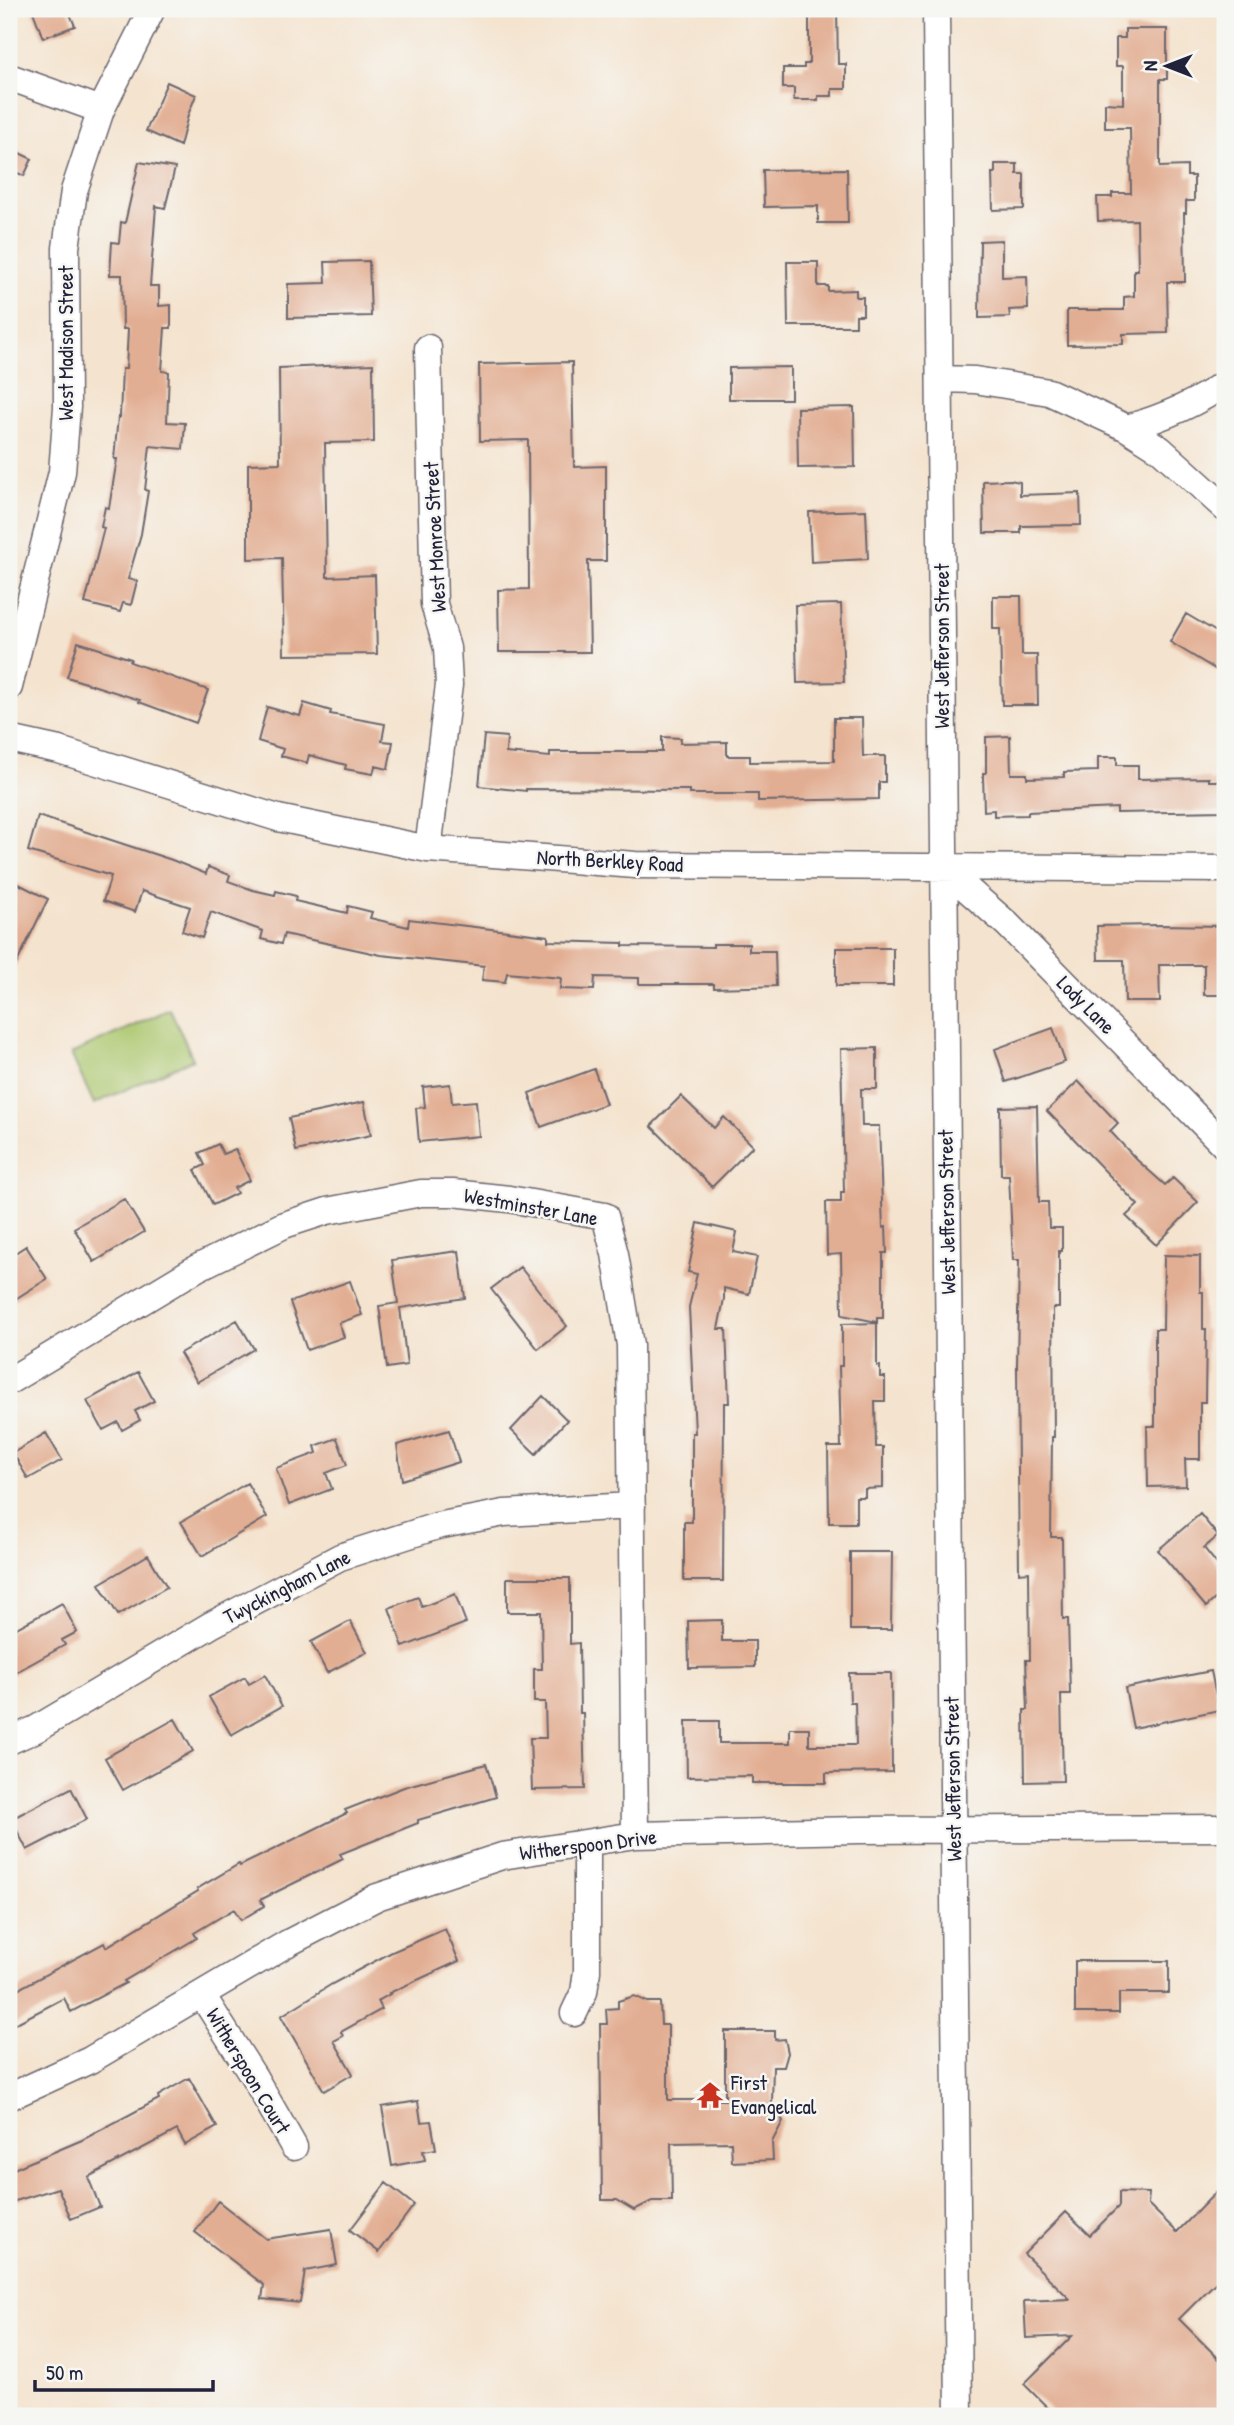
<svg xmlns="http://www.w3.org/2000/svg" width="1234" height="2425" font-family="'Patrick Hand',sans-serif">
<rect width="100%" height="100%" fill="#f6f6f2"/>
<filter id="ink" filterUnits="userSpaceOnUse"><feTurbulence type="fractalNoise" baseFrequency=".0143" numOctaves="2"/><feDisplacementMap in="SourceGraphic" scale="14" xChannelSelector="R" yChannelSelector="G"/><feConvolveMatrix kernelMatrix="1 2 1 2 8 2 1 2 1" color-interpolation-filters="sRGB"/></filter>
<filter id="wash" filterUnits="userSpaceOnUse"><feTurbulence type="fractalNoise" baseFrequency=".00686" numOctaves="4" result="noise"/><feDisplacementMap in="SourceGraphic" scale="28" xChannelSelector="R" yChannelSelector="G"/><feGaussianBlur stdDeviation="1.57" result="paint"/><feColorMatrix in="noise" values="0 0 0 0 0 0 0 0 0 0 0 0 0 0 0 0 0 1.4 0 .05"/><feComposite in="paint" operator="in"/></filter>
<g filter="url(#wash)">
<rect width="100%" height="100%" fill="#f4e3ce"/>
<path fill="#abc66c" stroke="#667454" stroke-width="2" d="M170 1009 193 1059 94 1104 71 1054Z"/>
<g id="blocks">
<path fill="#e2ae93" d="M32 9H68L75 26 43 38Z
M809 9H837L838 64H846V89H832V96H818V100H794V88H783V68H804V64H809Z
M1125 29H1167V79H1160V167L1187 166V176H1194V201H1186V213H1184L1185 282H1167L1168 333 1123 334V344L1067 345V310H1124V297L1134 296V270H1138L1137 220 1098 221 1097 197H1112V193H1131L1130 128H1105V103L1123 104V66H1116V38H1125Z
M167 82 196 95 188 115 180 146 146 131Z
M9 148 32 159 24 176 9 169Z
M139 162 175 168 165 208 156 206 150 286H159V306L171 305V328H165L162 371 169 372 167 422 185 423 183 449 150 446 145 490 148 491 141 534 128 579 137 581 131 605 123 603 120 612 85 603 104 528 101 527 105 507 109 508 117 459H114L118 417H120L122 369H126L128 329H123L122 275H110L112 242 119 243 121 222 125 223Z
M995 164H1017V174H1024V209L993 210 992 173H995Z
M847 169 848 223H818V206L764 207 763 170Z
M1002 240V277L1027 276 1028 309 1009 310 1010 317 979 318 980 241Z
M369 261 371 316 288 318V284L326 283 325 262Z
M787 262H818V286H828V291L856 290V297H863V315H856V326H788Z
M572 362 574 467 606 466V561H588L590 652H499L498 590 529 589 528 440 480 441 479 364Z
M373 364 374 442 325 443 327 577 375 575 377 654 284 655 282 558 248 559V464L280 463 279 368Z
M791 367V399H729V368Z
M854 407 855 467 798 468 797 408Z
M1010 480 1020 482V495L1080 493 1081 525 1021 526V533H984L983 481Z
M866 510 868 559 811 562 809 512Z
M993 596H1021L1022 655H1037L1038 705H1002L1000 629H993Z
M841 604 844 682 797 683 795 605Z
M1186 614 1225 637V675L1170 642Z
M78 642 131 659 130 662 208 690 196 723 139 702 140 700 67 677Z
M304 703 331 711 330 714 385 724 382 741 393 742 388 769 375 766 373 774 345 769 346 765 309 755 307 763 281 756 283 749 258 741 267 707 300 716Z
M834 718H862L863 756H885V782H879V799L758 801V794H689V790L526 789V791L479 786 484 735 507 737 506 753 550 757V752H662V737L681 738 680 743 727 742V756H750V762L834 761Z
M1010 736 1011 774H1027V778L1064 777V772L1098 771V757H1117V765H1138V779L1209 778V781H1225V811L1117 813V808L1028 812V815L994 816V810L984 811 983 773H986V737Z
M38 816 172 860 206 874 208 867 230 875 228 881 253 890 275 895 276 891 296 896 295 901 347 913 348 906 372 912 370 918 408 927 409 919 548 936V941L623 943V946L713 947V944H749V951H775L776 986 714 988V984H639V978L595 977 594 990 560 989 561 978 507 973 505 982 482 980 484 966 381 955 284 934 281 944 261 939 263 931 211 912 202 938 182 931 190 907 142 891 135 912 103 901 111 876 28 851Z
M9 879 48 899 9 979Z
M1159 925 1225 926V995H1204V965H1159L1160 1002H1125L1124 960H1098L1097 926Z
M836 948H893V986H836Z
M1053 1028 1065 1062 1006 1082 995 1049Z
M877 1048V1089H861L862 1126H879L883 1228 886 1227 887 1253H883V1318H877V1322L842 1315 841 1254 827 1255 826 1202H841V1192H844L841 1049Z
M594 1069 606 1104 541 1127 529 1093Z
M1078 1081 1118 1123 1110 1131 1136 1159 1165 1185 1173 1178 1198 1202 1156 1245 1126 1216 1138 1205 1047 1111Z
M450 1084 452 1103 476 1101 479 1136 419 1142 416 1108 425 1107 423 1087Z
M681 1096 714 1128 724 1117 753 1146 712 1187 651 1126Z
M364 1102 371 1135 296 1151 289 1118Z
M1037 1106 1039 1202H1048L1049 1228H1062V1251H1059V1308H1053L1054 1437H1052L1051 1537H1062L1063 1619H1068L1070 1694H1061L1063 1781 1025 1782 1024 1710H1028L1026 1660H1030L1029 1572 1019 1573 1017 1366 1019 1260H1013L1009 1175H1001L1000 1107Z
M218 1144 223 1154 235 1149 250 1180 234 1188 237 1193 213 1205 195 1170 205 1165 199 1153Z
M124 1199 144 1232 94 1262 74 1228Z
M698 1223 737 1232 733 1252 757 1257 749 1294 724 1288V1299L718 1329H726L729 1403H724L723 1581H684V1522H692V1433H695L689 1307 697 1274 688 1272Z
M26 1246 47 1279 9 1303V1257Z
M459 1251 465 1298 400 1308 407 1365 387 1368 379 1306 398 1303 392 1260Z
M1164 1255 1200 1256V1292H1203V1329H1206L1205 1402H1200V1459H1185L1186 1486 1148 1487 1147 1426H1155V1329H1163Z
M520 1267 567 1326 538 1349 491 1289Z
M350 1281 362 1315 339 1323 344 1337 307 1350 290 1302Z
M237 1320 254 1349 197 1382 180 1353Z
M877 1323V1366H880V1377H885V1401H875L876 1447H883V1488L865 1489V1497H856V1523H829L828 1447H841L839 1366H842V1324Z
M138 1372 154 1401 135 1411 140 1420 122 1430 118 1422 103 1430 87 1401Z
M543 1396 567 1420 536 1454 511 1430Z
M449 1430 459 1462 402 1480 397 1445Z
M46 1433 62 1460 28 1479 13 1453Z
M337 1438 347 1465 326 1473 332 1489 289 1505 276 1468 317 1453 315 1446Z
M247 1483 267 1517 202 1556 181 1522Z
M1200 1514 1218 1536 1204 1548 1225 1574V1590L1206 1607 1158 1550Z
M850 1552H892L891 1630H850Z
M148 1555 167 1587 118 1615 99 1584Z
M507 1578H570V1644L579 1643 580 1713H583L585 1789 532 1790 530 1738H546L545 1702H534V1669H542L541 1612H507Z
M455 1594 466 1623 403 1647 389 1608 418 1597 422 1607Z
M62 1603 77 1632 62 1640 65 1645 9 1676V1632Z
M722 1620V1641H755V1667L689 1668 688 1621Z
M350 1621 367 1652 327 1673 311 1642Z
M1211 1671 1219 1710 1133 1728 1125 1688Z
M849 1673H891L892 1772 826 1773V1783H752V1776L687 1777 686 1721H719V1743H790V1728H809V1745H856L855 1702H850Z
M265 1675 282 1706 231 1735 209 1697 245 1677 249 1684Z
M175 1719 193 1751 123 1790 105 1758Z
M486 1764 496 1797 418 1820V1823L340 1854 343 1859 260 1900 264 1906 241 1920 234 1909 194 1933 197 1938 124 1981 126 1983 71 2012 64 1998 9 2027V1994L104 1943 106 1947 198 1891 197 1889 239 1864 240 1866 347 1813 345 1810 404 1787Z
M71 1788 87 1819 27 1850 11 1819Z
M445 1929 459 1961 389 1993 390 1994 378 2001 382 2009 341 2032 343 2036 334 2041 353 2074 324 2091 281 2016 332 1984 392 1952Z
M1075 1961H1169V1993H1119V2013H1075Z
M634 1996 647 2002H660L661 2025H668V2100H725V2031H775V2040L785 2039 788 2053 784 2067H773L772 2103 783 2121 772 2142 773 2160 732 2162 731 2142 671 2143 672 2201H652L634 2210 617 2200H602L600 2024H607L606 2009 618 2008V2001Z
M189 2078 217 2127 185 2145 177 2130 88 2177 100 2207 71 2219 58 2188 9 2203V2171L82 2140 159 2099 158 2096Z
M418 2101 421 2122 431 2121 436 2149 423 2151 425 2160 392 2166 382 2107Z
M386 2183 414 2205 379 2252 350 2230Z
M1225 2183V2273L1179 2319 1225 2365V2416H1056L1024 2384 1072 2336 1026 2338 1024 2301 1070 2299 1024 2254 1066 2212 1090 2235 1119 2206V2192L1149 2193 1148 2204 1177 2232Z
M218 2201 266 2239 331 2229 337 2265 305 2271 300 2303 262 2299 264 2285 195 2232Z"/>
</g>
</g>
<g filter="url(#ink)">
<use href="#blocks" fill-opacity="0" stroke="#6c666e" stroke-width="2"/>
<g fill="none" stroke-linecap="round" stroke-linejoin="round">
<defs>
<path id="minor" d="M936 9 959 2416
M9 77 101 110
M940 379 975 380 1049 392 1127 428 1160 449 1225 508
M1127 428C1162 418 1196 404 1225 383
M9 687 62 472 67 407 66 248 74 191 101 110 152 9
M9 739 59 750 278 818 428 849 635 865 1225 869
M428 849 449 685 447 648 434 604 428 348
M943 868 1007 924 1225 1146
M9 1381 197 1268 284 1225 327 1211 421 1193H453L509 1199 605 1216 615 1254 630 1345 635 1835
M9 1741 36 1729 211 1625 340 1557 437 1526 504 1513 632 1506
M202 1995 254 2077 294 2147
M574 2013 584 1992 587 1971V1843
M9 2097 90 2060 288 1943 377 1897 502 1856 635 1835 860 1830 1225 1828"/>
</defs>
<use href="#minor" stroke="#6c666e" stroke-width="29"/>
<use href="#minor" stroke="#fff" stroke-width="26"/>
</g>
</g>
<defs>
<symbol id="temple-bare" viewBox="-9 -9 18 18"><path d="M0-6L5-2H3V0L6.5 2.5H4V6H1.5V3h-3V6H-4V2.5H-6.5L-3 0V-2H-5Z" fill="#c8321e" stroke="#f6f6f2" stroke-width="2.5" paint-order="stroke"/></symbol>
</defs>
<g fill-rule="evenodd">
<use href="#temple-bare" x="691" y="2076" width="38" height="38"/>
</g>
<g text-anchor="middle" stroke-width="5" stroke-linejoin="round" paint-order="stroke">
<g font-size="21" fill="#22223b" stroke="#f6f6f2">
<text transform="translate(66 343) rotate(-90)" y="7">West Madison Street</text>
<text transform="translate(435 537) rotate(-93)" y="7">West Monroe Street</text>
<text transform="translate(942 646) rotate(-90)" y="7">West Jefferson Street</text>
<text transform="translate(610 861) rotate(3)" y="7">North Berkley Road</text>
<text transform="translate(1086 1005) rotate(45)" y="7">Lody Lane</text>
<text transform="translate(531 1207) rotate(10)" y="7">Westminster Lane</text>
<text transform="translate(947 1212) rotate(-91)" y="7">West Jefferson Street</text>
<text transform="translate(287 1587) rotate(-27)" y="7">Twyckingham Lane</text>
<text transform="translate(953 1779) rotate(-91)" y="7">West Jefferson Street</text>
<text transform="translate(588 1845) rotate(-7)" y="7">Witherspoon Drive</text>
<text transform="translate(248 2071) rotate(59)" y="7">Witherspoon Court</text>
</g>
<g font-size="21" fill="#22223b" stroke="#f6f6f2" text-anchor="start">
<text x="731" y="2090">First<tspan x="731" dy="24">Evangelical</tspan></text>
</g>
</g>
<rect width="1234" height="2425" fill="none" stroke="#f6f6f2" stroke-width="35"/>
<g transform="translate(1167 66) rotate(270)" stroke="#f6f6f2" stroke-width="5" paint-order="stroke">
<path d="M0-5L12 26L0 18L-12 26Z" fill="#22223b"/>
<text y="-10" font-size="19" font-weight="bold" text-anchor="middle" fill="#22223b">N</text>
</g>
<path d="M35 2380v10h178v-10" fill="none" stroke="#22223b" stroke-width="3.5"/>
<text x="46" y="2380" font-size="21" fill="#22223b" stroke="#f6f6f2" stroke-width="5" paint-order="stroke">50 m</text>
</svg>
